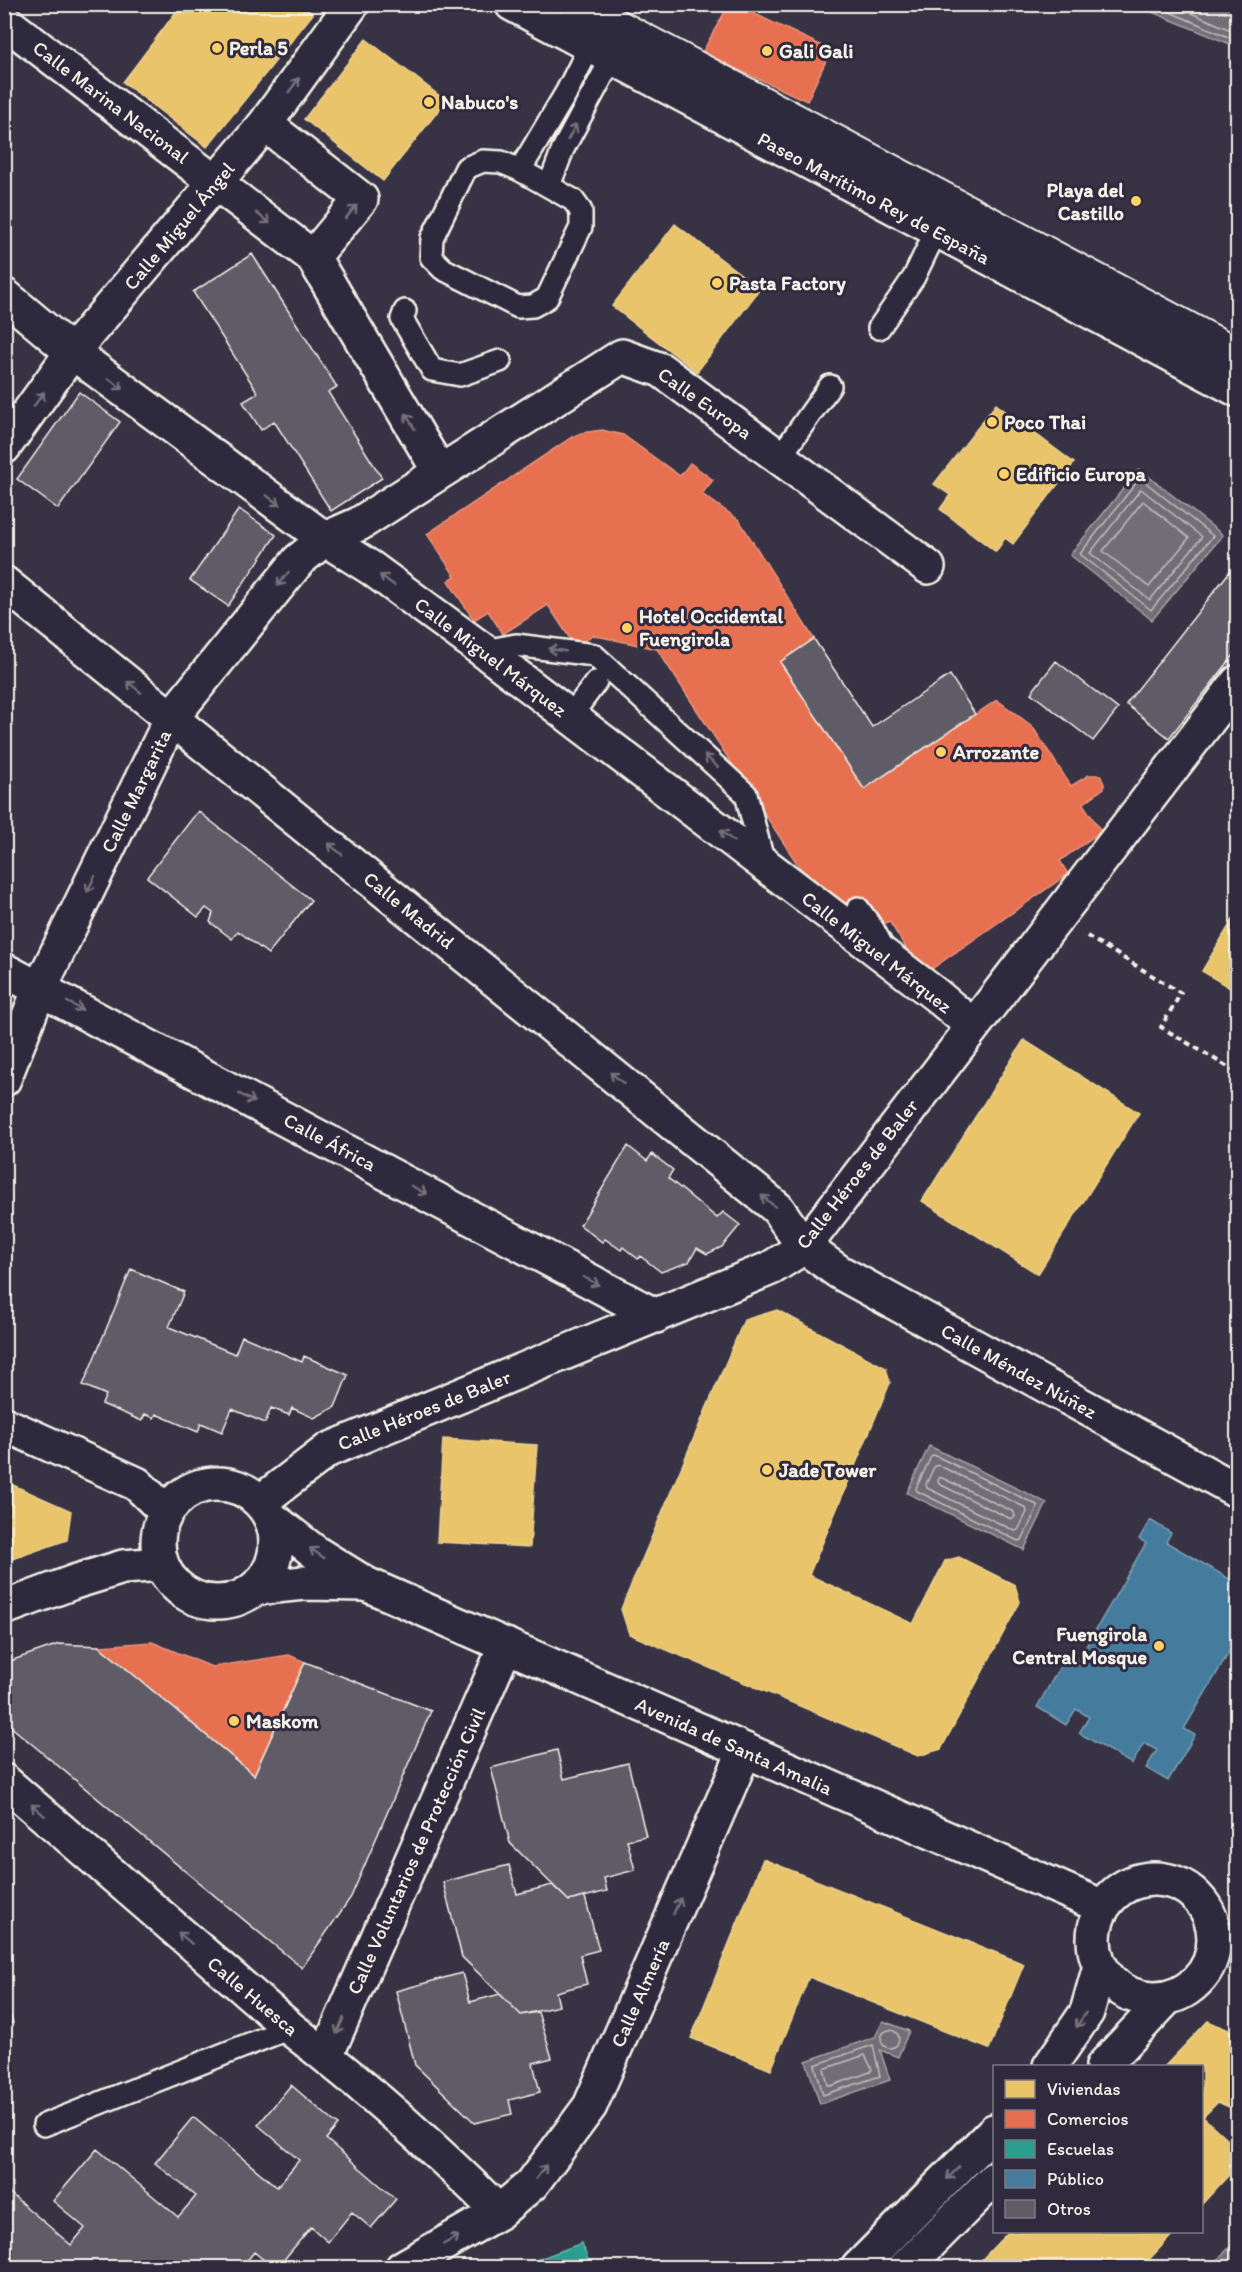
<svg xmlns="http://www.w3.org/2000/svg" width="1242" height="2272" font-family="Itim,sans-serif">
<rect width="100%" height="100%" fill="#373244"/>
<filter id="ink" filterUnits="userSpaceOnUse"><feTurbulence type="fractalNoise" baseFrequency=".0167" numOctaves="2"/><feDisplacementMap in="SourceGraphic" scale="12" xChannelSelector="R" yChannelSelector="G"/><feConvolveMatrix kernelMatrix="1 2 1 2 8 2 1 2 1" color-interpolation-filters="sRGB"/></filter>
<g filter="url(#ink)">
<path fill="#726e77" stroke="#a6a2a4" stroke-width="1.5" d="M1135 5H1237V47Z
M1139 469 1223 535 1152 620 1070 555Z
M929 1446 1047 1503 1024 1550 907 1493Z
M883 2021 909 2031 898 2057 880 2050 890 2080 820 2104 806 2061 875 2037Z
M1234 2243 1237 2247V2267H1210Z"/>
<path fill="#e9c46a" stroke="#ecd290" stroke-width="1.5" d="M182 4H300L313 14 207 147 123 82Z
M366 39 446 101 383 181 304 119Z
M675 224 760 289 697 372 612 306Z
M996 404 1074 463 1013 544 1005 538 996 552 940 509 950 495 934 484Z
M1238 911V993L1202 971Z
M1024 1040 1139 1113 1038 1274 922 1201Z
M777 1310 886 1368 890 1383 809 1575 913 1624 945 1561 959 1557 1015 1585 1020 1602 941 1749 918 1756 629 1634 621 1609 744 1320Z
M443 1439 537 1445 530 1547 437 1542Z
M4 1481 71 1511 67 1540 4 1562Z
M763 1859 1024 1964 989 2049 809 1977 771 2070 691 2038Z
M1208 2021 1238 2034V2111L1218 2102 1203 2117 1238 2149V2165L1202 2204V2066H1165Z
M1008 2232H1175L1141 2268H1053L1049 2264 1046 2268H974Z"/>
<path fill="#e76f51" stroke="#eb967e" stroke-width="1.5" d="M729 4H734L831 50 807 101 702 53Z
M602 430 623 435 680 476 690 463 713 480 702 494 739 520 814 639 780 662 864 789 997 700 1032 726 1071 786 1089 775H1100L1104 784V788L1083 804 1101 831 1060 861 1068 874 923 975 889 921 880 926 815 891 657 649 592 635 583 643 575 646 548 605 503 634 488 611 474 620 448 581 455 576 427 534 572 437 581 433Z
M152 1642 212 1667 289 1655 305 1662 254 1775 99 1646Z"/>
<path fill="#2a9d8f" stroke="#67b6aa" stroke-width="1.5" d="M582 2243 591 2268H515Z"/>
<path fill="#457b9d" stroke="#7a9eb4" stroke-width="1.5" d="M1150 1520 1171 1533 1166 1542 1238 1584V1637L1184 1729 1195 1735 1168 1781 1146 1768 1157 1750 1144 1743 1132 1764 1079 1733 1089 1717 1076 1709 1066 1725 1037 1707 1066 1656 1077 1662 1146 1543 1139 1539Z"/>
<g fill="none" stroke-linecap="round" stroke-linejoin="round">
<path stroke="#c0bdbb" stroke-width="1.5" d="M1151 4 1238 41
M1170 4 1238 33
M1140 478 1213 536 1151 610 1080 554Z
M1141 489 1202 537 1150 600 1090 553Z
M1143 501 1189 538 1149 587 1103 551Z
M934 1455 1037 1505V1508L1022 1540 1018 1541 917 1491 916 1488 931 1457Z
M938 1465 1026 1508 1027 1512 1018 1530 1015 1531 927 1488 926 1484 934 1467Z
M940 1477 1014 1512 1015 1517 1011 1519 939 1484 938 1481Z
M881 2039a9 9 0 1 1 18 0a9 9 0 1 1-18 0Z
M873 2045 880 2076 823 2095 815 2065Z
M865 2055 872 2069 870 2072 831 2086 828 2085 824 2069Z"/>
</g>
<path fill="#5f5c67" stroke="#f4f1e8" stroke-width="1.5" d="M252 254 337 387 328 392 382 478 331 511 274 421 261 430 243 402 258 393 193 292Z
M79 392 120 422 58 509 17 479Z
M239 509 276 535 228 606 190 580Z
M1238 561V650L1169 738 1126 704Z
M814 639 872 727 950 675 975 714 864 789 780 662Z
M1056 661 1118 709 1093 741 1031 693Z
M198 811 311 900 268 954 238 931 232 939 210 922 213 913 206 908 198 917 147 877Z
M628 1146 647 1161 652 1154 673 1170 668 1178 717 1218 723 1212 740 1225 722 1247 707 1254 697 1248 689 1262 661 1272 640 1256 638 1259 623 1247 621 1250 605 1239 602 1242 580 1225Z
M131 1269 184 1292 169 1327 235 1354 242 1336 302 1362 304 1356 348 1375 335 1407 314 1418 292 1408 289 1415 271 1408 265 1423 232 1409 222 1432 201 1423 198 1432 156 1414 154 1418 145 1414 142 1421 102 1404 106 1395 83 1385Z
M59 1644 99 1646 254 1775 305 1662 431 1711 351 1897 302 1968 4 1721V1663Z
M557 1750 564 1779 628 1763 646 1836 627 1840 635 1870 604 1878 607 1891 569 1901 510 1843 491 1768Z
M509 1865 517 1894 552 1885 569 1901 585 1897 599 1950 580 1955 587 1984 556 1992 559 2006 521 2015 462 1957 443 1882Z
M462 1973 470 2002 500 1994 521 2015 538 2012 552 2058 533 2063 540 2092 509 2100 512 2114 475 2123 415 2065 396 1991Z
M4 2000 13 2023 4 2025Z
M291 2085 338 2125 326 2139 396 2199 371 2228 352 2212 328 2242 311 2227 277 2268H274L254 2252 241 2268H4V2188L71 2245 85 2228 53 2201 97 2149 178 2217 196 2196 155 2163 193 2117 277 2187 299 2160 258 2125Z"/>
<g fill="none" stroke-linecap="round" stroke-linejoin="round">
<defs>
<path id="service" d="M483 161 501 162 520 170 573 200 581 211V227L547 298 533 306 518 307 443 269 431 257 432 238 466 168Z
M520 170 566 93 590 46
M549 186 563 149 612 58
M405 311 402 319 432 370 460 375 500 361
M879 328 914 277 936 231
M780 457 830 386
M484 651 516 645 594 655 746 794 764 864
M570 717 596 682
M858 908 873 929 883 948
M44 2125 290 2028"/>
<path id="pedestrian" d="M576 4 1238 355"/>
<path id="minor" d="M512 4 1238 390
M4 21 313 257 439 471
M265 124 361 199 313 257
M4 295 72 352 325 539 371 568 484 651 936 995 973 1026
M4 447 72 352 265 124 352 4
M4 583 777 1208 804 1247 839 1272 1238 1491
M4 970 656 1316
M4 1079 40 988 172 717 299 560 325 539 359 524 622 356 661 370 928 567
M4 1424 137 1484 166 1512
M158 1543a59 59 0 1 1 118 0a59 59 0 1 1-118 0Z
M260 1502 328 1450 771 1268 804 1247 1238 682
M270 1517 316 1553 366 1584 1103 1907
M256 1588 304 1583 365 1584
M4 1608 74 1582 123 1567 162 1564
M4 1781 290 2028C362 2084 434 2147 499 2212
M1094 1939a60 60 0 1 1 120 0a60 60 0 1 1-120 0Z
M326 2056 506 1645
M1050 2066 1087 2012 1100 1966
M1103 2066 1167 1998
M402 2268 499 2212 532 2184 590 2106 745 1750
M858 2268 994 2131
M905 2268 994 2179"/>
</defs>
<use href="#service" stroke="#f4f1e8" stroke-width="26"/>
<use href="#pedestrian" stroke="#f4f1e8" stroke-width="36"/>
<use href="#minor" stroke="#f4f1e8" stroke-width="38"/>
<path stroke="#f4f1e8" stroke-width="4" stroke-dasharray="6 4.5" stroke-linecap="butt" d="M1087 936 1181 993 1161 1027 1238 1073"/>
<use href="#service" stroke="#2f2a3d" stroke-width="21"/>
<use href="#pedestrian" stroke="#2f2a3d" stroke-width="32"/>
<use href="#minor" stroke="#2f2a3d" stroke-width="33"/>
</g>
<defs><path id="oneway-shaft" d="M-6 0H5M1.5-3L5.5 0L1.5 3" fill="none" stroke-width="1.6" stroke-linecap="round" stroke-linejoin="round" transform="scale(1.5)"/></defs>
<g stroke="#747079">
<use href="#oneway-shaft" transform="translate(294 85) rotate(-54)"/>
<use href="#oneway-shaft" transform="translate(572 132) rotate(-61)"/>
<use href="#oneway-shaft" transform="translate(351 212) rotate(-50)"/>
<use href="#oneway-shaft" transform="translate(263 218) rotate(38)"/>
<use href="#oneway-shaft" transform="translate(116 384) rotate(36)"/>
<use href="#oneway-shaft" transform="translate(39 399) rotate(-54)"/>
<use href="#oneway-shaft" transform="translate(410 421) rotate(-120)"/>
<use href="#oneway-shaft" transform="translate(273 500) rotate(36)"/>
<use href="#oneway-shaft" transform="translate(283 579) rotate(129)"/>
<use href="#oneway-shaft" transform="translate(387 580) rotate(-144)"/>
<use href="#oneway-shaft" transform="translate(557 650) rotate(-172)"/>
<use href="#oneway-shaft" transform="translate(134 687) rotate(-141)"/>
<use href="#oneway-shaft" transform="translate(711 761) rotate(-138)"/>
<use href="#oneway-shaft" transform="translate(727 836) rotate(-143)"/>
<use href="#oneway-shaft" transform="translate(335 849) rotate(-141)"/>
<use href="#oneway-shaft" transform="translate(91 884) rotate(116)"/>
<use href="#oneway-shaft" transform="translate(75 1006) rotate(28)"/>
<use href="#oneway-shaft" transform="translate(617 1078) rotate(-141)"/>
<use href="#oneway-shaft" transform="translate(247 1098) rotate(28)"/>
<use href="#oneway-shaft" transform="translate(419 1190) rotate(28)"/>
<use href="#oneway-shaft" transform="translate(768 1201) rotate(-141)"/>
<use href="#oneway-shaft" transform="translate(591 1281) rotate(28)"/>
<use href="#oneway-shaft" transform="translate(317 1553) rotate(-145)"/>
<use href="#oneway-shaft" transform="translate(38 1810) rotate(-139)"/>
<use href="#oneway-shaft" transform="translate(677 1906) rotate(-66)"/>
<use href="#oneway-shaft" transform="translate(185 1938) rotate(-139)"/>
<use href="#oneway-shaft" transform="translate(1081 2020) rotate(123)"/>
<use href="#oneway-shaft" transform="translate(340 2026) rotate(114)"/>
<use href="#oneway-shaft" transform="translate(541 2172) rotate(-53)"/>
<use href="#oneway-shaft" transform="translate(953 2173) rotate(135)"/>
<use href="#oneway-shaft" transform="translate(451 2240) rotate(-30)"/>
</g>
</g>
<g fill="#ffd166" stroke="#2f2a3d" stroke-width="2">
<circle cx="217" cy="48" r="6"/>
<circle cx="767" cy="51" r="6"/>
<circle cx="429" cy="102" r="6"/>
<circle cx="1136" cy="201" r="6"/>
<circle cx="717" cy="283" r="6"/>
<circle cx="992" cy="422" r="6"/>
<circle cx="1004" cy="474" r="6"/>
<circle cx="627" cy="628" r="6"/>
<circle cx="941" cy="752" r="6"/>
<circle cx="767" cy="1470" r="6"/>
<circle cx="1159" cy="1646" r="6"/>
<circle cx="234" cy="1721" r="6"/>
</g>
<g text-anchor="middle" stroke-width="6" stroke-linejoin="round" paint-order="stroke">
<g font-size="20" font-weight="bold" fill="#f4f1e8" stroke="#2f2a3d" text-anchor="start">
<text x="229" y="55">Perla 5</text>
<text x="779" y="58">Gali Gali</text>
<text x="441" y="109">Nabuco's</text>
<text x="1124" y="197" text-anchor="end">Playa del<tspan x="1124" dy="23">Castillo</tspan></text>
<text x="729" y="290">Pasta Factory</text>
<text x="1004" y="429">Poco Thai</text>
<text x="1016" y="481">Edificio Europa</text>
<text x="639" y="623">Hotel Occidental<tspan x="639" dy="23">Fuengirola</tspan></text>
<text x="953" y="759">Arrozante</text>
<text x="779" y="1477">Jade Tower</text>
<text x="1147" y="1641" text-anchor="end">Fuengirola<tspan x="1147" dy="23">Central Mosque</tspan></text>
<text x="246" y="1728">Maskom</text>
</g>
<g font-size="20" fill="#f4f1e8" stroke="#2f2a3d">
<text transform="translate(111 102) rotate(37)" y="7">Calle Marina Nacional</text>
<text transform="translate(874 198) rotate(28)" y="7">Paseo Marítimo Rey de España</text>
<text transform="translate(179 226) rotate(-50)" y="7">Calle Miguel Ángel</text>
<text transform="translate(705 403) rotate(35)" y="7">Calle Europa</text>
<text transform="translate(491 657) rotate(37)" y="7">Calle Miguel Márquez</text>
<text transform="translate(136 791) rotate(-64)" y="7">Calle Margarita</text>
<text transform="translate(409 910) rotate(39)" y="7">Calle Madrid</text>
<text transform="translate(877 952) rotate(38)" y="7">Calle Miguel Márquez</text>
<text transform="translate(330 1142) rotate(28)" y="7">Calle África</text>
<text transform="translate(857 1174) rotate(-52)" y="7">Calle Héroes de Baler</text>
<text transform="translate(1019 1371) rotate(29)" y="7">Calle Méndez Núñez</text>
<text transform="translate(424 1410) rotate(-22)" y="7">Calle Héroes de Baler</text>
<text transform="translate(734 1746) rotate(24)" y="7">Avenida de Santa Amalia</text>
<text transform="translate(416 1851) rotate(-66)" y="7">Calle Voluntarios de Protección Civil</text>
<text transform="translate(640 1993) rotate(-66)" y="7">Calle Almería</text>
<text transform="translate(253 1996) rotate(40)" y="7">Calle Huesca</text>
</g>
</g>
<rect width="1242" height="2272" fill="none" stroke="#2f2a3d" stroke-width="24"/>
<rect x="12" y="12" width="1218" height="2248" fill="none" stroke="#f4f1e8" stroke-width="2" filter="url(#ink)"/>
<rect x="993" y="2065" width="210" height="168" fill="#2f2a3d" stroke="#7e7a81" stroke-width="1.5"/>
<rect x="1005" y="2080" width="30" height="18" fill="#e9c46a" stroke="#7e7a81" stroke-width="1.5"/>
<text x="1047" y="2095" font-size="18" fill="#f4f1e8">Viviendas</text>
<rect x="1005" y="2110" width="30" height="18" fill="#e76f51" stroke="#7e7a81" stroke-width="1.5"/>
<text x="1047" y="2125" font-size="18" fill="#f4f1e8">Comercios</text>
<rect x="1005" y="2140" width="30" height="18" fill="#2a9d8f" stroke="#7e7a81" stroke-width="1.5"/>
<text x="1047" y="2155" font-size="18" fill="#f4f1e8">Escuelas</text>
<rect x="1005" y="2170" width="30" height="18" fill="#457b9d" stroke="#7e7a81" stroke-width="1.5"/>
<text x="1047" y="2185" font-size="18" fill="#f4f1e8">Público</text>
<rect x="1005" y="2200" width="30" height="18" fill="#5f5c67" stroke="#7e7a81" stroke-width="1.5"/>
<text x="1047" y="2215" font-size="18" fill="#f4f1e8">Otros</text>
</svg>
